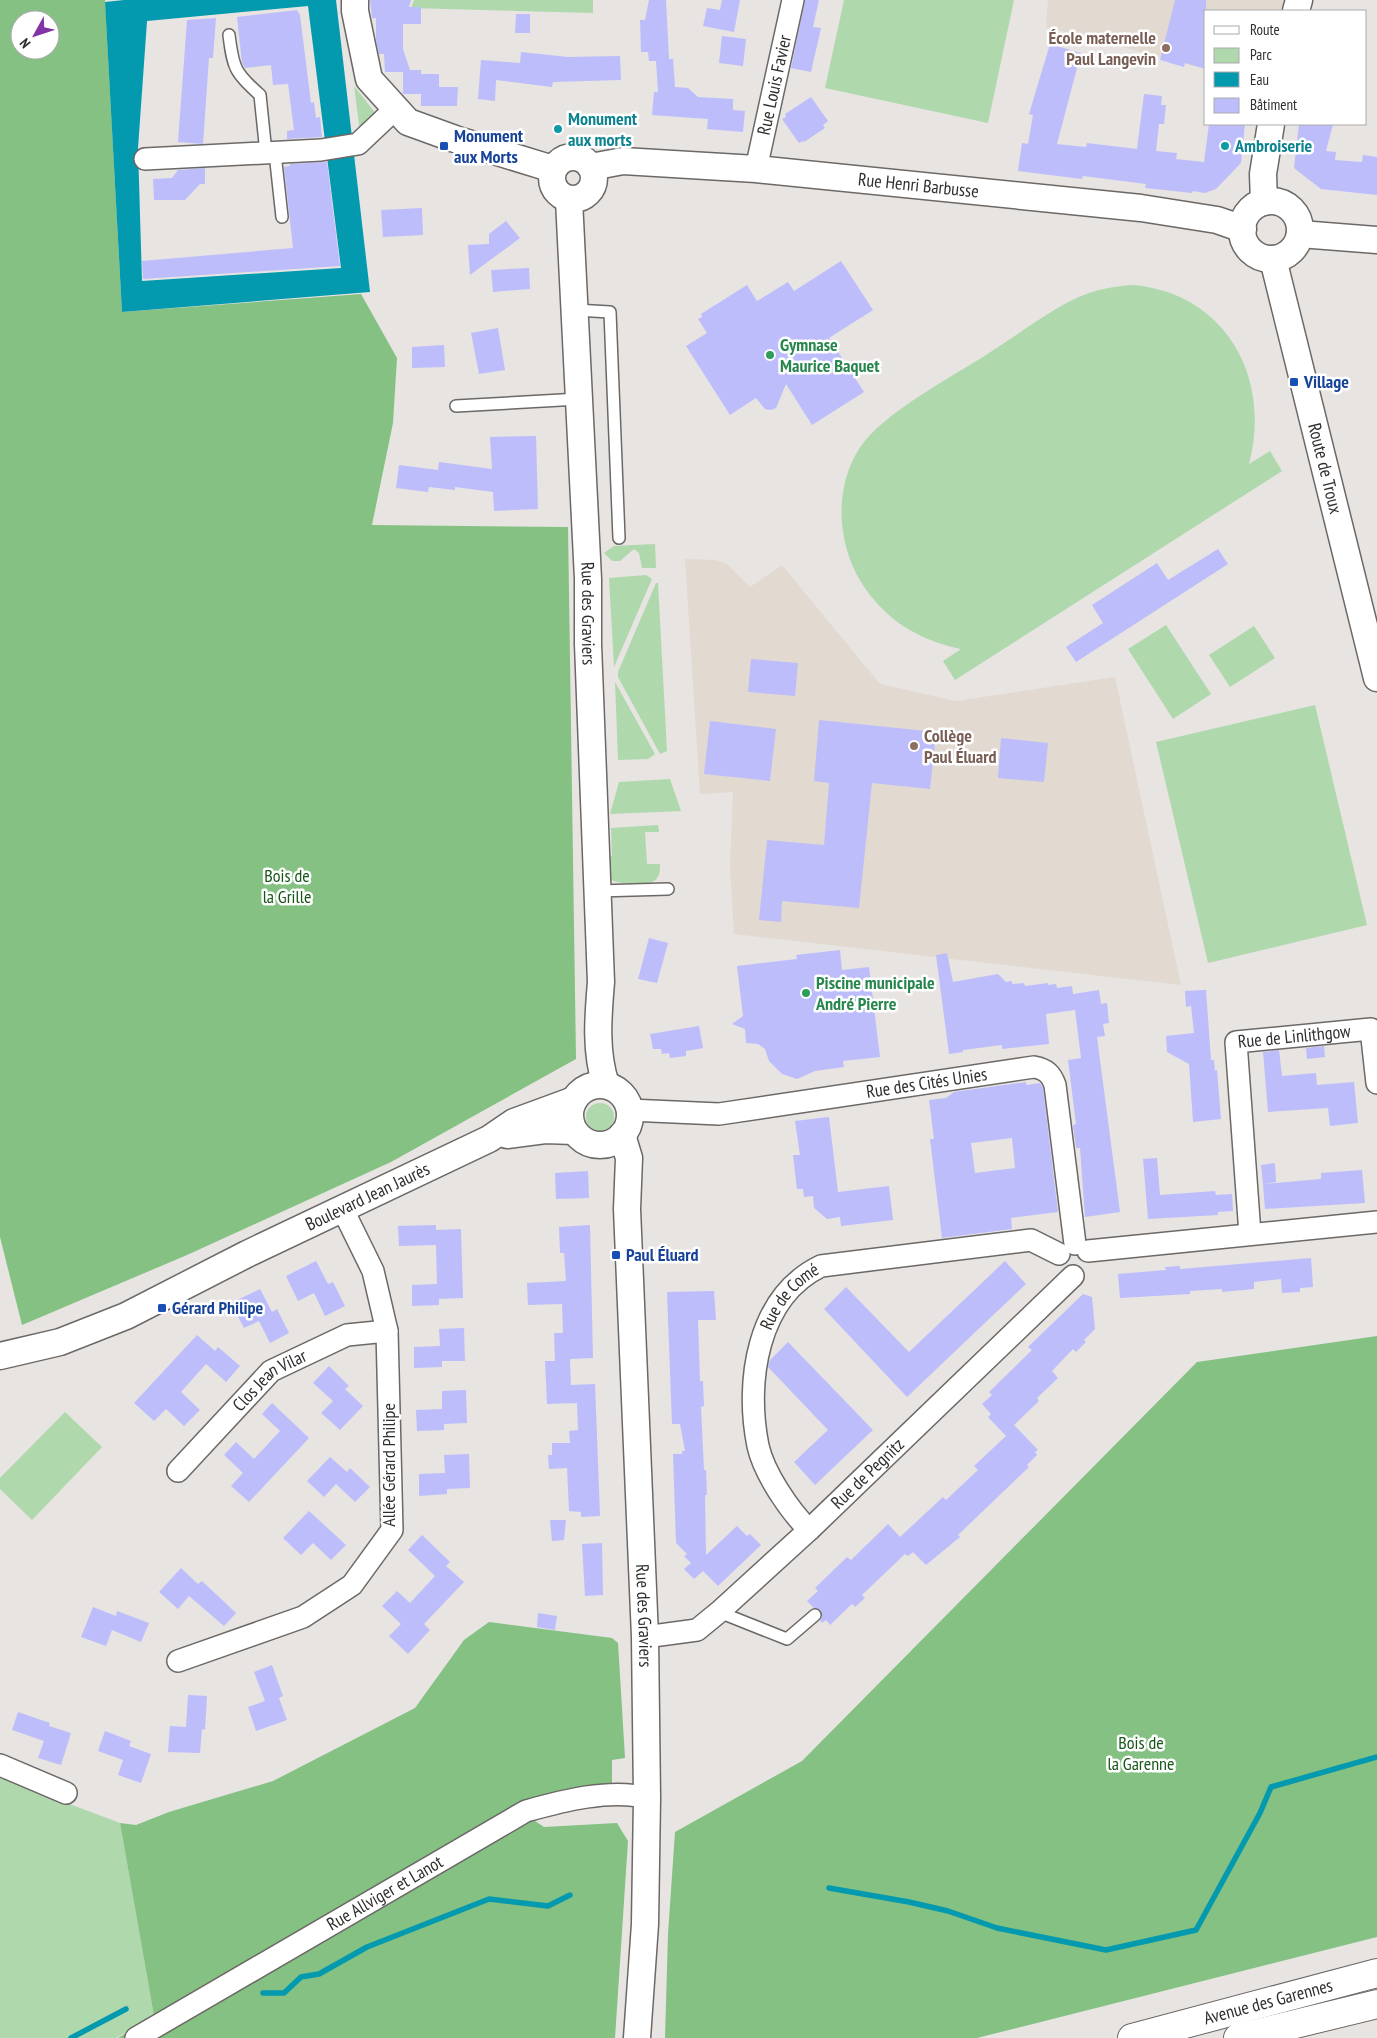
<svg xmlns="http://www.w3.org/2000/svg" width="1377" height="2038" font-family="'PT Sans Narrow',sans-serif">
<rect width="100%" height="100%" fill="#e7e4e2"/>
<path fill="#e2d9d1" d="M1048 0H1286L1282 11H1206V69L1046 27Z
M685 559 715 560 727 564 750 587 782 565 880 684 956 701 1115 677 1181 985 734 934 730 868 733 792 700 794Z"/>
<path fill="#afd8ad" d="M414 0H593V13L411 8Z
M844 0H1014L988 123 825 88Z
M354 86 376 114 360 132Z
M1134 285C1226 294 1272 378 1249 464L1270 451 1282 471 955 680 943 661 961 649C918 640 885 620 861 582 837 543 834 488 859 449 882 413 952 377 989 353 1019 334 1048 311 1079 297 1097 289 1115 286 1134 285Z
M655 544 656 568H642L639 553 634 549 620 561H612L604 553 614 546Z
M646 575 652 579 614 667 609 578Z
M656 583H658L667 751 660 754 618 677V672Z
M1166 625 1211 694 1173 719 1128 649Z
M1254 626 1275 658 1230 687 1209 655Z
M615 682 655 754 648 759 618 760Z
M1315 705 1367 925 1208 963 1156 742Z
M670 779 681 811 610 814 619 782Z
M658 825 659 832H645L647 864H660C660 871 660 877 654 881 647 886 612 885 608 877 606 871 607 863 606 857L612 856 611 828Z
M586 1117a14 14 0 1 1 28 0a14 14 0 1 1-28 0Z
M65 1412 102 1447 32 1520 0 1489V1478Z
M0 1778 120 1823 154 2016 116 2038H0Z"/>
<path fill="#84c182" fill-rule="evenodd" d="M0 0H105L122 312 361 294 397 358 393 423 372 525 568 527 576 1059 391 1162 187 1255 22 1325 0 1237ZM20 20H50V50H20Z
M1377 1336V1937L977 2038H665L668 1934 675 1832 802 1761 1197 1362Z
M489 1622 612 1638 618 1643 625 1758 612 1760V1785L529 1817 544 1827 617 1823 628 1841 615 2038H118L154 2016 120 1823 136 1825 169 1812 273 1781 415 1708 464 1640Z"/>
<path fill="#0399ae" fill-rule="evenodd" d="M124 0H336L370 292 122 312 105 2ZM308 6 341 268 142 281 138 148 147 21Z"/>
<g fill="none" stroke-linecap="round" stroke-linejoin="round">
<path stroke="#0399ae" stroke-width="5.5" d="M829 1888 909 1902 948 1911 997 1928 1106 1950 1196 1930 1260 1813 1271 1787 1377 1757
M263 1993H284L301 1977 319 1974 367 1947 489 1899 548 1906 570 1895
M71 2038 126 2009"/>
</g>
<path fill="#bdbdfb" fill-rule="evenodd" d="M370 0H411L409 7H421V24H403V49L410 70H421V74H439V87H458L457 106H421V94H403V72H385L384 54H379L376 40V18H372Z
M649 0H666L669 59H673L675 87 688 88 698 97 733 99V110L745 111 743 132 707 129 708 119 652 115 654 92H658L656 61H649L648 52H641L640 20H645Z
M722 0H740L734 32 703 26 707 8 720 10Z
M805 0H819L813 27 821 28 811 72 791 68Z
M1175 0H1206V69L1185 63 1184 67 1160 60Z
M297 10 300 15 311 103 314 102 316 118 320 117 322 137 287 139V131L294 130 288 84 273 85 271 65 245 68 242 63 237 17Z
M516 14H530V33H515Z
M216 18 213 58H209L203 144 178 142 187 20Z
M722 36 746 39 743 66 719 63Z
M1050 44 1081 53 1057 144 1086 147 1087 143 1137 149 1144 94 1162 96 1161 105H1166L1164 124H1159L1156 151 1177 153 1176 159 1204 162 1209 124H1245L1241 163 1216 189 1205 193 1193 191 1192 193 1145 188 1146 184 1083 176 1082 179 1018 171 1022 143 1028 144 1033 115 1029 114Z
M521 52 568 57 620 56 621 80 553 82 552 87 496 80 495 101 478 99 481 60 520 63Z
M811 97 828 121 823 125 825 128 804 142 803 141 799 143 782 119 786 117 785 114Z
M1299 124H1333L1326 151 1336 152 1335 160 1362 162 1363 155 1377 157V195L1321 189 1294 168Z
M327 162 340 266 143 279 142 261 293 248 284 167 290 166V164Z
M205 168V184H200L185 200H154L153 179 172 178 178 170Z
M422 208 423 235 383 237 381 210Z
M506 221 520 238 470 275 468 245 489 244V234Z
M841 261 873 310 829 338 864 392 812 425 786 384 776 408 771 410 765 409 756 398 730 415 686 346 707 333 698 319 702 317 701 314 747 285 757 301 788 282 794 291Z
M529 268 530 289 493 292 491 270Z
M498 328 505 370 479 374 471 333Z
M444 345 445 367 412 368V347Z
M536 436 538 509 494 511 493 492 455 487V490L429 487 428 492 396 488 399 465 438 470 439 462 492 469 490 437Z
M1218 549 1228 564 1076 662 1066 647 1103 623 1092 605 1157 563 1168 580Z
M751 659 798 663 795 696 748 692Z
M819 720 936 732 930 789 872 783 859 908 782 901 781 922 759 920 767 840 824 845 829 783 814 781Z
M710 721 776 729 770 781 704 774Z
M1001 738 1048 743 1044 782 998 778Z
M649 938 668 943 657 983 638 979Z
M840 950 842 970 869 967 880 1057 843 1061 844 1067 815 1071 797 1079 782 1074 769 1061 765 1049 758 1044 746 1043 745 1029 732 1024 743 1016 737 966 797 959 796 955Z
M947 953 953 982 998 974 1006 982 1012 981V984L1024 983 1025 986 1048 983V985L1056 984 1057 988 1072 986 1073 994 1099 990 1101 1004 1107 1003 1109 1023 1103 1024 1105 1036 1097 1037 1120 1212 1085 1217 1080 1148H1076L1073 1125 1076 1124 1068 1060 1081 1058 1075 1010 1046 1014 1049 1044 1002 1049V1045L963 1050V1052L949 1054 936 955Z
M1206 990 1211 1060H1214L1215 1071 1217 1070 1221 1119 1193 1122 1189 1064 1167 1052 1166 1036 1194 1033 1191 1006 1186 1007 1185 991Z
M699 1026 703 1048 686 1051V1056L670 1058 669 1053 662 1054 661 1049H653L650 1034Z
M1324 1046 1325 1057 1307 1059 1306 1048Z
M1279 1050 1282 1076 1316 1073 1317 1085 1354 1082 1358 1123 1330 1126 1328 1108 1268 1112 1263 1052Z
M1026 1082V1085L1040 1083 1043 1088 1058 1212 1011 1218 1012 1229 942 1238 930 1139H934L929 1100 946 1098 954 1092ZM1012 1138 1015 1168 975 1173 971 1143Z
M829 1117 838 1192 889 1186 893 1220 841 1226 840 1217 827 1219 814 1208 813 1196 804 1197 803 1189H797L793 1155H800L795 1121Z
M1157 1158 1160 1195 1215 1191 1216 1195 1232 1194 1233 1211 1218 1212V1215L1148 1219 1143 1159Z
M1275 1163 1276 1182 1263 1184 1261 1165Z
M1362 1170 1365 1203 1265 1209 1263 1184 1321 1179V1173Z
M588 1171 589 1198 556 1199 555 1173Z
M436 1225V1230L461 1229 463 1298 439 1299V1305L412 1306V1285L437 1284 436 1245 399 1246 398 1226Z
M590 1225 593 1358 570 1359 571 1385 595 1384 600 1516 581 1517V1512L569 1511 567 1468 549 1469 548 1455H552V1443H570L569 1431 578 1430 577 1403 547 1404 545 1361H555L554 1333H563L562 1304 528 1305 527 1283 566 1281 564 1253H560L559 1227Z
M1311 1258 1313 1287 1300 1288V1292L1282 1293 1281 1279 1254 1282V1289L1222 1292V1289L1190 1291V1294L1120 1298 1118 1274 1166 1270 1165 1267 1180 1266V1269Z
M316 1261 328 1284 333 1282 345 1306 325 1316 314 1293 298 1301 286 1276Z
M1005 1261 1026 1284 907 1397 824 1309 846 1287 909 1352Z
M260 1289 272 1312 277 1309 289 1333 270 1343 259 1321 244 1328 231 1303Z
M714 1291 716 1320H698L700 1381H703L704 1406 701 1407 704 1470H706L707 1495H705L706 1555 737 1526 747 1536 750 1534 761 1545 718 1586 703 1571 694 1579 684 1569 691 1563 684 1556 687 1554 676 1543 673 1454H682V1451H685L680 1424H672L667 1292Z
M1083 1294 1092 1297 1095 1329 1084 1340 1086 1342 1076 1352 1073 1349 1052 1371 1058 1378 1037 1398 1039 1401 1014 1425 1038 1450 1035 1452 1037 1455 1027 1465 1029 1467 958 1535 960 1537 926 1565 913 1552 908 1556 905 1554 862 1595 865 1598 855 1607 852 1604 830 1625 826 1620 822 1623 820 1620 822 1617 821 1611 814 1608 807 1601 818 1591 815 1588 847 1557 851 1560 888 1524 900 1537 943 1497 946 1500 978 1470 974 1466 1006 1436 988 1417 991 1414 982 1404 992 1395 989 1392 1032 1350 1028 1347Z
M464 1328 465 1361H442V1367L414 1368V1347L440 1346 439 1329Z
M197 1335 215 1351 218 1347 240 1366 226 1382 206 1364 181 1392 200 1410 184 1426 166 1409 154 1421 134 1403Z
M788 1342 873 1430 815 1485 794 1462 828 1430 768 1367 770 1360Z
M329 1366 349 1386 345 1389 363 1406 340 1430 321 1413 333 1401 313 1383Z
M466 1390 467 1423 444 1424V1430L417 1431 416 1410 442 1409V1391Z
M272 1403 309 1438 249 1502 231 1486 243 1473 224 1455 236 1442 254 1459 280 1431 262 1414Z
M469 1454 470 1488 447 1489V1494L419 1496V1474L445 1473 444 1455Z
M330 1457 347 1472 350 1468 370 1487 355 1502 336 1484 324 1497 307 1481Z
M309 1511 346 1545 331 1560 313 1543 301 1555 283 1538Z
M550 1520H566L564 1540 552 1541Z
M422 1535 450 1562 446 1566 464 1582 424 1624 430 1630 408 1654 389 1636 401 1624 382 1606 397 1591 410 1603 435 1576 408 1550Z
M602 1543 603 1595 585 1596 582 1544Z
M181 1568 198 1584 202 1581 236 1613 224 1626 189 1596 178 1609 159 1592Z
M93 1607 116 1616 117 1611 149 1623 141 1642 112 1630 106 1646 81 1637Z
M538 1613 557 1616 555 1630 537 1627Z
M272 1665 283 1696 279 1698 287 1720 256 1731 248 1707 265 1701 254 1672Z
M188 1695 207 1696 205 1730 202 1729 200 1753 168 1752 170 1726 186 1727Z
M18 1712 50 1723 49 1726 71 1733 61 1765 38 1758 44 1741 12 1730Z
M105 1731 131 1741 129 1746 151 1754 141 1783 118 1775 123 1760 98 1751Z"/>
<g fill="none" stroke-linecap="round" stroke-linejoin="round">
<defs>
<path id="service" d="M229 35C233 68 235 73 260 95L266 153
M275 153 282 217
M575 310 610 312 619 538
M456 406 579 399
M598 891 668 889
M719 1612 787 1639 815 1615"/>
<g id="minor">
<path d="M145 159 321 150 358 144 394 110"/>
<path id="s1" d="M756 169 793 0"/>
<path id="s2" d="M629 1110 719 1114 1034 1067C1046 1069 1051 1074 1055 1085L1075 1244"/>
<path id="s3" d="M1250 1234 1236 1042 1371 1029 1377 1083"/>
<path d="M1088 1251 1377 1222"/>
<path id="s4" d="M178 1471 271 1371 347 1335 387 1331"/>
<path id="s5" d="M809 1530C789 1510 764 1473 758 1446 745 1382 757 1297 821 1266L1031 1240 1059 1254"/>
<path id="s6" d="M645 1637 697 1630 719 1612 809 1530 1073 1276"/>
<path d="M178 1661 303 1617 352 1585 392 1530 387 1331 373 1271 343 1210"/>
<path d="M0 1765 66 1793"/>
<path id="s7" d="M136 2038 526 1811C562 1801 611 1788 647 1798"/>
</g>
<g id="tertiary">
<path d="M355 0V11L369 79 408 122 455 139 553 169"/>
<path d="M1296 11 1299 0"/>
<circle cx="573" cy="178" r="21"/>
<path id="s8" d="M591 167 623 161 756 169 1141 208 1217 220 1243 229"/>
<path id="s9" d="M569 200 588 579V644L601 982C598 1017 595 1052 606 1085"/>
<circle cx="1271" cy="230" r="29"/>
<path d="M1264 202 1263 174 1271 124"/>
<path d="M1300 234 1377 240"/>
<path id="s10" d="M1273 259 1377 678"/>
<circle cx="600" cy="1115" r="30"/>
<path d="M507 1135 545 1130 574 1131"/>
<path id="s11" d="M622 1135 629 1158 627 1209 645 1637 647 1798 645 1924 637 2038"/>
<path id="s12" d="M0 1356 60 1342 126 1316 247 1254 489 1139 514 1122 574 1100"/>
</g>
<g id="primary">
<path id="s13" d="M1132 2038 1377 1973"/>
<path d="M1238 2038 1377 2004"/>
</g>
</defs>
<use href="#service" stroke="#6b6866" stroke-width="14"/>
<use href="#minor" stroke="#6b6866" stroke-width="24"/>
<use href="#tertiary" stroke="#6b6866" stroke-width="29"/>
<use href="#primary" stroke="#6b6866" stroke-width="30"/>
<use href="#service" stroke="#fff" stroke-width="11"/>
<use href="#minor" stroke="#fff" stroke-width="21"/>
<use href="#tertiary" stroke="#fff" stroke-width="26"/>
<use href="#primary" stroke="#fff" stroke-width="28"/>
</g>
<g fill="#8d6e63" stroke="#fff" stroke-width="2">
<circle cx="1166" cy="48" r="5"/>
<circle cx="914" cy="746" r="5"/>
</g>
<g fill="#0f9aa8" stroke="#fff" stroke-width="2">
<circle cx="558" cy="129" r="5"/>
<circle cx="1225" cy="146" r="5"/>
</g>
<g fill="#1a4fb4" stroke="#fff" stroke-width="2">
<rect x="439" y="141" width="10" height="10" rx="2.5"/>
<rect x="1289" y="377" width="10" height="10" rx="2.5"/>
<rect x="611" y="1250" width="10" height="10" rx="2.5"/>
<rect x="157" y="1303" width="10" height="10" rx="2.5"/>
</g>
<g fill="#2e9e5b" stroke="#fff" stroke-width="2">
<circle cx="770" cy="355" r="5"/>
<circle cx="806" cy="993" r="5"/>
</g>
<g text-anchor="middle" stroke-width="5" stroke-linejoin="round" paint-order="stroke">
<g font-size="18" font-weight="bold" fill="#785e54" stroke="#fff" text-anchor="end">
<text x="1156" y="44">École maternelle<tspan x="1156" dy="21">Paul Langevin</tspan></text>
<text x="924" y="742" text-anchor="start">Collège<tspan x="924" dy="21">Paul Éluard</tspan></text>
</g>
<g font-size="18" fill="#2f2e2d" stroke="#fff">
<text dy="6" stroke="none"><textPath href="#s1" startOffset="86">Rue Louis Favier</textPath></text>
<text dy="6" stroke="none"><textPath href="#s8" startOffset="329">Rue Henri Barbusse</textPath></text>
<text dy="6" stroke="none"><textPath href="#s10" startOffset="216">Route de Troux</textPath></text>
<text dy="6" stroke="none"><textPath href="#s9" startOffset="414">Rue des Graviers</textPath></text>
<text dy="6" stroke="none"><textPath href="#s3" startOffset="251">Rue de Linlithgow</textPath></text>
<text dy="6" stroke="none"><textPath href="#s2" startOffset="300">Rue des Cités Unies</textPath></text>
<text dy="6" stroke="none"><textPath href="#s12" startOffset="402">Boulevard Jean Jaurès</textPath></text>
<text dy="6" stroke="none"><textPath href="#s5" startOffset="259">Rue de Comé</textPath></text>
<text dy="6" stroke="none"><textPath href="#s4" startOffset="130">Clos Jean Vilar</textPath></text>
<text transform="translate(389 1465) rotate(-90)" y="6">Allée Gérard Philipe</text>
<text dy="6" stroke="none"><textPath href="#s6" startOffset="284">Rue de Pegnitz</textPath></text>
<text dy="6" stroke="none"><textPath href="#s11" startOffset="482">Rue des Graviers</textPath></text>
<text dy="6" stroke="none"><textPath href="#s7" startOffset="288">Rue Allviger et Lanot</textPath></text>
<text dy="6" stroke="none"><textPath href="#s13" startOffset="141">Avenue des Garennes</textPath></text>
</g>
<g font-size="18" font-weight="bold" fill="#0d838f" stroke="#fff" text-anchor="start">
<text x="568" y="125">Monument<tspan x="568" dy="21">aux morts</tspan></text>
<text x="1235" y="152">Ambroiserie</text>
</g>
<g font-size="18" font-weight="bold" fill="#164399" stroke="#fff" text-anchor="start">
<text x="454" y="142">Monument<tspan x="454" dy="21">aux Morts</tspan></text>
<text x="1304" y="388">Village</text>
<text x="626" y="1261">Paul Éluard</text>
<text x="172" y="1314">Gérard Philipe</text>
</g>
<g font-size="18" font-weight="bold" fill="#27864d" stroke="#fff" text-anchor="start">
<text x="780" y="351">Gymnase<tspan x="780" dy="21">Maurice Baquet</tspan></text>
<text x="816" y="989">Piscine municipale<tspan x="816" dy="21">André Pierre</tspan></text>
</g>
<g font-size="18" fill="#17561a" stroke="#fff">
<text x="287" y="882">Bois de<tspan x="287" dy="21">la Grille</tspan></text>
<text x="1141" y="1749">Bois de<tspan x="1141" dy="21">la Garenne</tspan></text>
</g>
</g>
<rect x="1204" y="10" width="162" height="115" fill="#ffffff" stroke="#acabab"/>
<rect x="1214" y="26" width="25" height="8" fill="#ffffff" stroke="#acabab"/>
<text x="1250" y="35" font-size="15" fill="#2f2e2d">Route</text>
<rect x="1214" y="48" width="25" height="15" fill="#afd8ad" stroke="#acabab"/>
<text x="1250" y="60" font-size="15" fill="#2f2e2d">Parc</text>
<rect x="1214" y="72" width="25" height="15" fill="#0399ae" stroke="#acabab"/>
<text x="1250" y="85" font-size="15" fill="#2f2e2d">Eau</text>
<rect x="1214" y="98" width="25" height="15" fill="#bdbdfb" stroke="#acabab"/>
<text x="1250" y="110" font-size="15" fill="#2f2e2d">Bâtiment</text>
<g transform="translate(35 35) rotate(230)"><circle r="24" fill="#ffffff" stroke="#acabab"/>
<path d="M0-4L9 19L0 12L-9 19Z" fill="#8233a4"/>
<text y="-8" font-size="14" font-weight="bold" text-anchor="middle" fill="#2f2e2d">N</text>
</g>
</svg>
